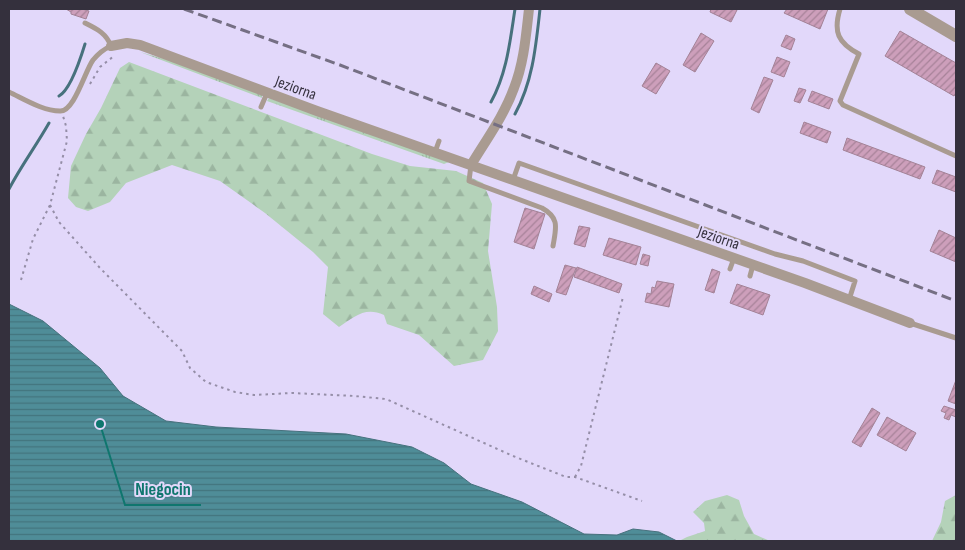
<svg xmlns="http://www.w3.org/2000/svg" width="965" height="550" font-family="'Sofia Sans Condensed',sans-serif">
<defs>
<pattern id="grass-tufts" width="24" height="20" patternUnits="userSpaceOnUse" patternTransform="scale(1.25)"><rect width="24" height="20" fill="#b4d2b9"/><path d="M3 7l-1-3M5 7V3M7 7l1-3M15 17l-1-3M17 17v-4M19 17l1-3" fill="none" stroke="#9bb5a0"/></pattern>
<pattern id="forest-firs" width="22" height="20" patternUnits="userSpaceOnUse" patternTransform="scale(1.25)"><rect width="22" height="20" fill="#b4d2b9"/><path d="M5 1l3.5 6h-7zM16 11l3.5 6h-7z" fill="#9bb5a0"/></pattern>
<pattern id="water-rules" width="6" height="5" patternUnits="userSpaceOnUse" patternTransform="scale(1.25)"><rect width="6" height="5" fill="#4f8d98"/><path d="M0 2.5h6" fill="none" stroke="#42747d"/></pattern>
<pattern id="building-hatch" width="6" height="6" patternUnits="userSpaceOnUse" patternTransform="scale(1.25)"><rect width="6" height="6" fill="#cd9fbb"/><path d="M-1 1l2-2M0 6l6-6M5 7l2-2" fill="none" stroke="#a78299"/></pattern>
</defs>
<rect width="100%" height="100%" fill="#e2d8fa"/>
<path fill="url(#grass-tufts)" d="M140 52 168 60 262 95V98Z
M269 98 449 162 444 164 267 101Z"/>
<path fill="url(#forest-firs)" d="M129 62 372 154 410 166 456 171 483 183 492 204 488 251 497 307 498 331 483 360 454 366 419 335 387 324 384 315C365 306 354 317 339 327L323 314 328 267 313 252 265 213 220 181 172 165 126 183 110 202 88 211 76 207 68 198 71 166 86 134 101 108 120 68Z
M727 495 739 500 744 516 754 534 770 541H679L687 537 705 531 704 523 693 512 705 501Z
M956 495V541H932L941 522 945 501Z"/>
<path fill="url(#water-rules)" stroke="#47717d" d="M9 304 43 321 100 368 123 396 166 421 216 427 346 434 412 447 444 463 471 484 522 502 584 534 617 535 633 529 659 532 677 541H9Z"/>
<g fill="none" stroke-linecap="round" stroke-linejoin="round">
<path stroke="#47717d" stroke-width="3" d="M59 96C70 90 81 57 85 44
M491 102C507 73 510 41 515 9
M515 114C533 81 536 45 540 9
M9 189C21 166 36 146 49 123"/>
</g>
<path fill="url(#building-hatch)" stroke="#a38296" d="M66 9H82L89 11 86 19 71 14V12Z
M711 9H734L737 10 731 22 710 12Z
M787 9H828L820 29 784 13Z
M900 31 956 63V93L954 96 885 56Z
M701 33 714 41 695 72 683 65Z
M786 35 795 39 791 50 781 46Z
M777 57 790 62 784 77 771 72Z
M656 63 670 71 656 94 642 86Z
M764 77 773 80 759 113 751 109Z
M799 88 806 90 800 103 794 101Z
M812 91 833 99 829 109 808 101Z
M804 122 831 132 827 143 800 133Z
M847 138 925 167 920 179 843 150Z
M937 170 956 177V192L932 183Z
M525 208 545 214 534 249 514 242Z
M579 226 590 228 585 247 574 244Z
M939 230 956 238V262L930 251Z
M609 238 641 247 636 265 603 255Z
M643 254 650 256 648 266 640 264Z
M565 265 576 268 566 295 556 292Z
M577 267 622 284 619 293 574 277Z
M712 269 720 272 714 293 705 290Z
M657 281 674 284 669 307 645 302 647 293 651 294 652 287 655 288Z
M737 284 770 295 763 315 730 303Z
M534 286 552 294 549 302 531 294Z
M956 380V404L948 401Z
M944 406 956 410V417L951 415 949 420 944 418 946 413 941 411Z
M872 408 880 413 861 447 852 442Z
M887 417 916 433 906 451 877 435Z"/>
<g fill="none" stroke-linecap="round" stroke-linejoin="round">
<path stroke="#958ea7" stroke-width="2" stroke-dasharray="2.5 4" stroke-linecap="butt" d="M90 84 100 67 114 56
M50 205 59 222 100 268 182 351 190 368 206 382 235 392 254 395 292 393 355 396 386 399 513 456 566 477H575L642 501
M21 280 33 239 50 205 67 141 66 126 63 116
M575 477 581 466 623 297"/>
<path stroke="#a99b91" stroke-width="5" d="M840 9C833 32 838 43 859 54L840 101 843 105 956 156
M9 92C24 99 43 111 60 111 74 112 85 71 93 60 98 54 104 49 111 46 106 33 97 29 85 23
M261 107 267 93
M435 152 439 141
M471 165 469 181 542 208C560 218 556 228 553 246
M513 180 519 163 775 254 803 261 855 281 849 300
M730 269 734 258
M750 276 753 265
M910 323 956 338"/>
<path stroke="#a99b91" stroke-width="10" d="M111 46 127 43 140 45 317 111 805 283 910 323
M471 165C486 140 504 116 514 88 524 63 526 35 529 9"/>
<path stroke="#a99b91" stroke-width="12" d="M910 9 956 36"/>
<path stroke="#756f83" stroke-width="3" stroke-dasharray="10 5" stroke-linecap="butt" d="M184 9 340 65 956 301"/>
</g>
<g text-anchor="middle" stroke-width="4" stroke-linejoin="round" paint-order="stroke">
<g font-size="16" fill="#34303d" stroke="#e2d8fa">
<text transform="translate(296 87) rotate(20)" y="6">Jeziorna</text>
<text transform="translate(719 237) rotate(19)" y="6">Jeziorna</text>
</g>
</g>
<path fill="none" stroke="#0f766e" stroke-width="2" d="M100 424L125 505H201"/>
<circle fill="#0f766e" stroke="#e2d8fa" stroke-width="2" cx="100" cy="424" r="5"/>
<g font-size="18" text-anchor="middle" font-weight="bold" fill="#0f766e" stroke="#e2d8fa" stroke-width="4" stroke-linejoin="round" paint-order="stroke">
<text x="163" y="495">Niegocin</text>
</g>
<rect width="965" height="550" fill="none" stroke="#34303d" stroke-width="20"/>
</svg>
